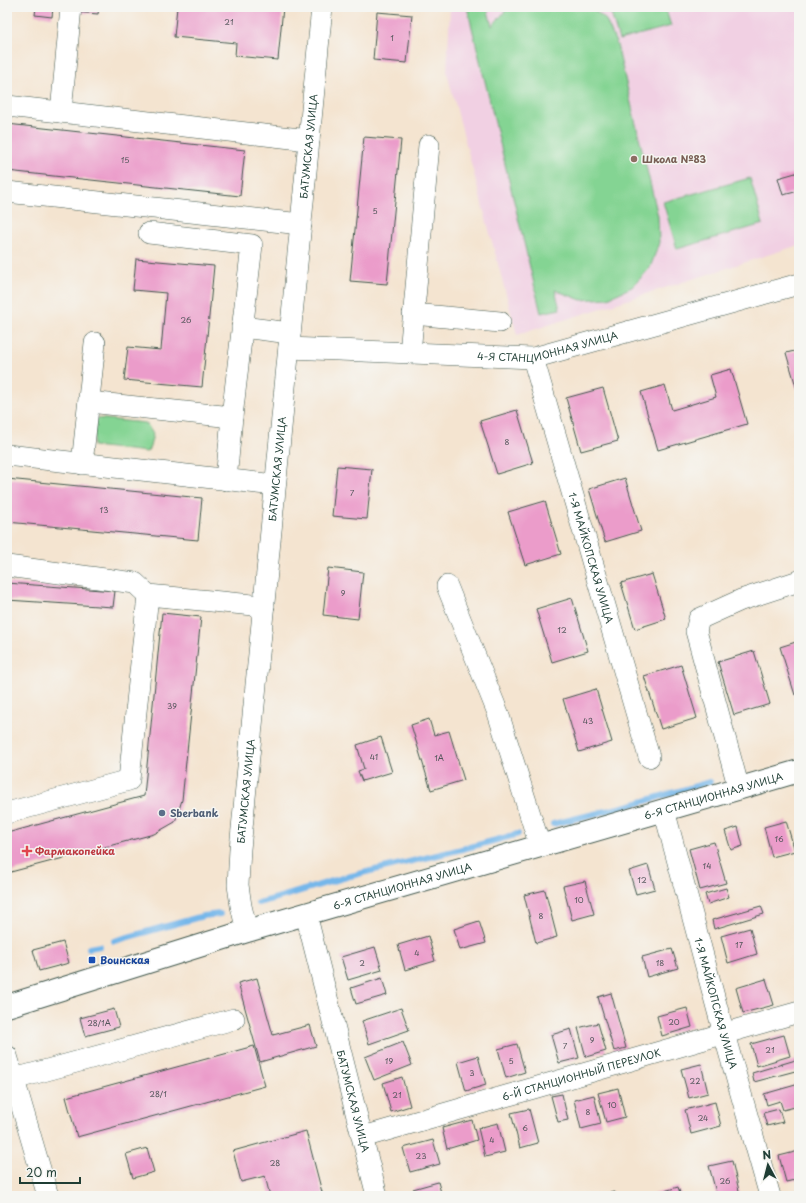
<svg xmlns="http://www.w3.org/2000/svg" width="806" height="1203" font-family="'Playpen Sans',sans-serif">
<rect width="100%" height="100%" fill="#f6f6f2"/>
<filter id="ink" filterUnits="userSpaceOnUse"><feTurbulence type="fractalNoise" baseFrequency=".025" numOctaves="2"/><feDisplacementMap in="SourceGraphic" scale="8" xChannelSelector="R" yChannelSelector="G"/><feConvolveMatrix kernelMatrix="1 2 1 2 8 2 1 2 1" color-interpolation-filters="sRGB"/></filter>
<filter id="wash" filterUnits="userSpaceOnUse"><feTurbulence type="fractalNoise" baseFrequency=".012" numOctaves="4" result="noise"/><feDisplacementMap in="SourceGraphic" scale="16" xChannelSelector="R" yChannelSelector="G"/><feGaussianBlur stdDeviation="0.9" result="paint"/><feColorMatrix in="noise" values="0 0 0 0 0 0 0 0 0 0 0 0 0 0 0 0 0 1.4 0 .05"/><feComposite in="paint" operator="in"/></filter>
<g filter="url(#wash)">
<rect width="100%" height="100%" fill="#f4e4d0"/>
<path fill="#f1d0e3" d="M450 7H799V245L517 335 447 73Z"/>
<path fill="#84d493" stroke="#528864" d="M467 7H487L492 26 509 7H591L606 20 617 45 658 216 659 243 650 268 632 287 608 298 581 300 555 290 560 309 541 313Z
M609 7H665L671 26 619 40Z
M750 178 763 224 677 249 663 202Z
M96 418 146 423 153 434 150 447 147 452 93 446Z"/>
<g fill="none" stroke-linecap="round" stroke-linejoin="round">
<path stroke="#76b7ea" stroke-width="6" d="M553 824 631 805 710 782
M258 903C287 896 315 886 343 878 401 863 460 851 518 834
M114 941 203 916 220 914
M89 948 100 946"/>
</g>
<g id="blocks">
<path fill="#eb9cca" d="M36 7H53L52 17 35 15Z
M76 7H99L98 14 76 12Z
M177 7H283L278 60 235 56 236 43 174 37Z
M377 12 412 15 407 63 373 60Z
M7 124 245 150 240 196 7 171Z
M364 137 401 140 387 284 350 281Z
M799 172V191L783 195 778 178Z
M136 259 214 266 202 387 124 380 128 347 161 350 166 293 133 290Z
M799 350V393H798L786 353Z
M731 369 747 424 658 450 641 392 665 385 672 410 716 397 710 375Z
M603 388 618 441 581 451 566 398Z
M517 410 533 463 497 474 480 421Z
M337 466 372 469 367 519 332 516Z
M625 478 641 531 605 542 589 489Z
M7 479 202 498 198 540 7 522Z
M545 501 561 554 525 565 508 512Z
M328 568 363 572 358 619 323 615Z
M652 574 666 619 635 629 621 583Z
M7 583 115 591 113 607 7 600Z
M572 598 588 651 552 662 536 609Z
M162 613 201 617 182 800 175 822 154 834 7 873V833L144 796Z
M799 641V693L795 695 780 647Z
M754 651 770 704 734 715 718 662Z
M681 665 697 718 661 729 644 676Z
M596 689 612 742 579 752 563 699Z
M429 719 434 735 449 731 464 780 431 790 411 725Z
M381 737 392 772 362 781 358 771 364 769 357 745Z
M786 821 795 851 772 857 764 827Z
M738 827 743 846 731 850 725 831Z
M714 842 726 883 700 890 689 849Z
M648 865 655 889 636 894 629 871Z
M585 881 594 914 572 920 563 886Z
M726 888 729 897 708 904 705 894Z
M545 890 557 937 536 943 524 895Z
M761 906 764 914 714 929 712 920Z
M479 921 486 943 460 950 454 929Z
M750 928 757 954 728 963 721 936Z
M428 936 435 961 405 970 398 945Z
M63 942 69 963 39 971 33 950Z
M375 947 382 970 348 980 341 957Z
M672 949 678 968 647 977 642 957Z
M257 978 273 1035 310 1025 316 1046 260 1062 238 983Z
M382 978 387 995 356 1004 351 988Z
M766 979 774 1005 743 1013 736 988Z
M611 993 626 1048 614 1051 598 997Z
M401 1008 409 1030 369 1044 362 1021Z
M687 1008 692 1027 662 1036 657 1016Z
M114 1009 119 1027 85 1036 80 1018Z
M598 1023 606 1051 586 1057 578 1028Z
M571 1029 579 1058 559 1063 551 1035Z
M784 1035 790 1056 757 1066 751 1044Z
M403 1042 412 1065 374 1080 365 1057Z
M517 1044 525 1072 506 1078 498 1049Z
M254 1046 265 1086 77 1137 66 1097Z
M478 1056 486 1085 466 1091 458 1062Z
M799 1059V1070L754 1082 752 1073Z
M701 1064 708 1093 689 1098 681 1069Z
M402 1077 410 1106 391 1112 383 1083Z
M799 1084V1106L783 1110 780 1101 767 1105 764 1094Z
M618 1088 625 1117 606 1122 598 1093Z
M562 1094 568 1120 558 1122 551 1096Z
M594 1095 601 1124 581 1129 574 1100Z
M715 1102 721 1126 691 1134 685 1110Z
M529 1109 538 1143 520 1148 511 1113Z
M779 1109 783 1122 767 1126 763 1113Z
M472 1120 477 1140 447 1149 442 1128Z
M498 1123 505 1152 485 1157 478 1128Z
M306 1131 323 1196H270L265 1176 241 1182 233 1151Z
M433 1140 440 1164 410 1172 403 1148Z
M147 1148 154 1172 133 1178 126 1154Z
M799 1151V1179L786 1182 779 1156Z
M732 1161 740 1195 717 1196 709 1166Z
M438 1182 442 1196H415L413 1189Z
M678 1187 681 1196H648Z
M615 1192 616 1196H599V1195Z"/>
</g>
</g>
<g filter="url(#ink)">
<use href="#blocks" fill-opacity="0" stroke="#3f564b" stroke-width="1"/>
<g fill="none" stroke-linecap="round" stroke-linejoin="round">
<defs>
<g id="minor">
<path d="M7 106 309 140"/>
<path d="M61 112 71 7"/>
<path d="M7 192 301 224"/>
<path d="M149 233 252 245 232 417"/>
<path d="M413 314 500 322"/>
<path d="M242 327 290 333"/>
<path id="s1" d="M289 348 533 358 799 284"/>
<path d="M410 353 429 145"/>
<path id="s2" d="M533 358 649 757"/>
<path d="M89 402 232 417 226 480"/>
<path d="M7 455 275 485"/>
<path d="M82 464 95 343"/>
<path d="M7 566 135 583 148 595"/>
<path d="M447 586 498 713 540 846"/>
<path d="M739 789 696 631 699 619 741 600 799 581"/>
<path id="s3" d="M664 810 724 1034 770 1196"/>
<path d="M7 813 129 780 148 595 264 606"/>
<path id="s4" d="M306 914 377 1196"/>
<path id="s5" d="M247 931 241 906 238 885 240 849 322 7"/>
<path d="M7 1056 48 1196"/>
<path d="M14 1079 234 1019"/>
<path id="s6" d="M363 1137 799 1012"/>
</g>
<g id="major">
<path id="s7" d="M7 1006 247 931 799 771"/>
</g>
</defs>
<use href="#minor" stroke="#3f564b" stroke-width="22"/>
<use href="#major" stroke="#3f564b" stroke-width="24"/>
<use href="#minor" stroke="#fff" stroke-width="21"/>
<use href="#major" stroke="#fff" stroke-width="22"/>
</g>
</g>
<circle fill="#8d6e63" stroke="#f6f6f2" stroke-width="1.5" cx="634" cy="159" r="4"/>
<circle fill="#5c6f8a" stroke="#f6f6f2" stroke-width="1.5" cx="162" cy="813" r="4"/>
<path fill="#e0444e" stroke="#f6f6f2" stroke-width="1.5" d="M25 845h4v4h4v4h-4v4h-4v-4h-4v-4h4z"/>
<rect fill="#1a4fb4" stroke="#f6f6f2" stroke-width="1.5" x="88" y="956" width="8" height="8" rx="2"/>
<g text-anchor="middle" stroke-width="3" stroke-linejoin="round" paint-order="stroke">
<g font-size="8" fill="#52555a">
<text x="229" y="25">21</text>
<text x="392" y="41">1</text>
<text x="125" y="163">15</text>
<text x="375" y="214">5</text>
<text x="186" y="323">26</text>
<text x="507" y="445">8</text>
<text x="352" y="496">7</text>
<text x="104" y="513">13</text>
<text x="343" y="596">9</text>
<text x="562" y="633">12</text>
<text x="172" y="709">39</text>
<text x="588" y="724">43</text>
<text x="374" y="760">41</text>
<text x="439" y="761">1А</text>
<text x="779" y="842">16</text>
<text x="707" y="869">14</text>
<text x="642" y="883">12</text>
<text x="579" y="903">10</text>
<text x="541" y="919">8</text>
<text x="739" y="948">17</text>
<text x="417" y="956">4</text>
<text x="362" y="966">2</text>
<text x="660" y="966">18</text>
<text x="674" y="1025">20</text>
<text x="99" y="1026">28/1А</text>
<text x="592" y="1043">9</text>
<text x="565" y="1049">7</text>
<text x="770" y="1053">21</text>
<text x="389" y="1064">19</text>
<text x="511" y="1064">5</text>
<text x="472" y="1076">3</text>
<text x="695" y="1084">22</text>
<text x="158" y="1097">28/1</text>
<text x="397" y="1098">21</text>
<text x="612" y="1108">10</text>
<text x="588" y="1115">8</text>
<text x="703" y="1121">24</text>
<text x="525" y="1131">6</text>
<text x="492" y="1143">4</text>
<text x="421" y="1159">23</text>
<text x="275" y="1166">28</text>
<text x="725" y="1184">26</text>
</g>
<g font-size="10" fill="#1f3d34" stroke="#f6f6f2">
<text dy="4" stroke="none"><textPath href="#s5" startOffset="789">БАТУМСКАЯ УЛИЦА</textPath></text>
<text dy="4" stroke="none"><textPath href="#s1" startOffset="260">4-Я СТАНЦИОННАЯ УЛИЦА</textPath></text>
<text dy="4" stroke="none"><textPath href="#s5" startOffset="465">БАТУМСКАЯ УЛИЦА</textPath></text>
<text dy="4" stroke="none"><textPath href="#s2" startOffset="208">1-Я МАЙКОПСКАЯ УЛИЦА</textPath></text>
<text dy="4" stroke="none"><textPath href="#s5" startOffset="141">БАТУМСКАЯ УЛИЦА</textPath></text>
<text dy="4" stroke="none"><textPath href="#s7" startOffset="737">6-Я СТАНЦИОННАЯ УЛИЦА</textPath></text>
<text dy="4" stroke="none"><textPath href="#s7" startOffset="413">6-Я СТАНЦИОННАЯ УЛИЦА</textPath></text>
<text dy="4" stroke="none"><textPath href="#s3" startOffset="200">1-Я МАЙКОПСКАЯ УЛИЦА</textPath></text>
<text dy="4" stroke="none"><textPath href="#s6" startOffset="227">6-Й СТАНЦИОННЫЙ ПЕРЕУЛОК</textPath></text>
<text dy="4" stroke="none"><textPath href="#s4" startOffset="193">БАТУМСКАЯ УЛИЦА</textPath></text>
</g>
<g font-size="10" font-weight="bold" fill="#785e54" stroke="#f6f6f2" text-anchor="start">
<text x="642" y="163">Школа №83</text>
</g>
<g font-size="10" font-weight="bold" fill="#4e5e75" stroke="#f6f6f2" text-anchor="start">
<text x="170" y="817">Sberbank</text>
</g>
<g font-size="10" font-weight="bold" fill="#be3a42" stroke="#f6f6f2" text-anchor="start">
<text x="35" y="855">Фармакопейка</text>
</g>
<g font-size="10" font-weight="bold" fill="#164399" stroke="#f6f6f2" text-anchor="start">
<text x="100" y="964">Воинская</text>
</g>
</g>
<rect width="806" height="1203" fill="none" stroke="#f6f6f2" stroke-width="24"/>
<g transform="translate(768 1165) rotate(353)" stroke="#f6f6f2" stroke-width="3" paint-order="stroke">
<path d="M0-3L7 15L0 10L-7 15Z" fill="#1f3d34"/>
<text y="-6" font-size="11" font-weight="bold" text-anchor="middle" fill="#1f3d34">N</text>
</g>
<path d="M20 1177v6h60v-6" fill="none" stroke="#1f3d34" stroke-width="2"/>
<text x="26" y="1177" font-size="12" fill="#1f3d34" stroke="#f6f6f2" stroke-width="3" paint-order="stroke">20 m</text>
</svg>
